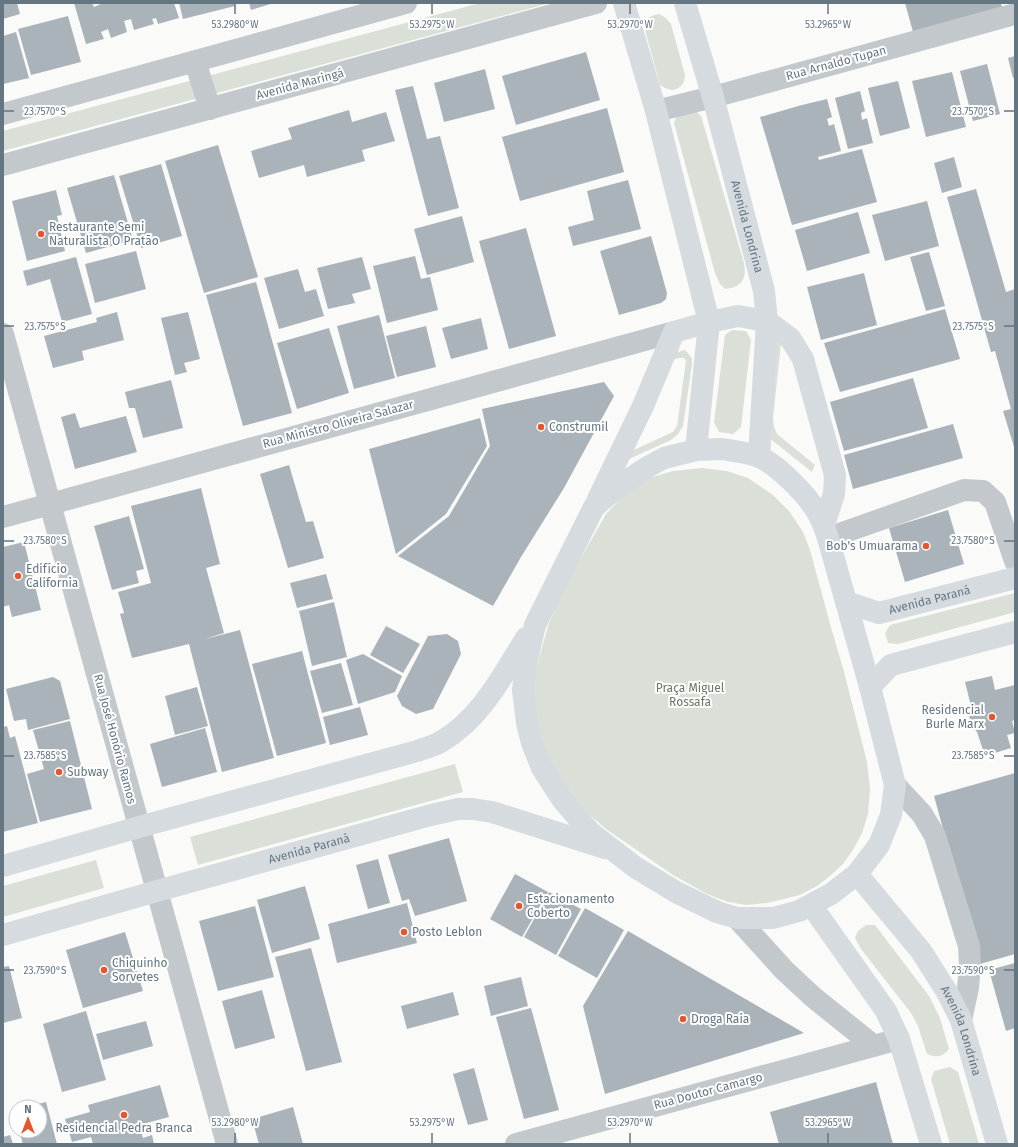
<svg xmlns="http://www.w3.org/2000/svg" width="1018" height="1147" font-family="'Fira Sans',sans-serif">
<rect width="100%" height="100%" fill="#fafaf8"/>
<path fill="#dadfd7" d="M480 3H550L3 151V131Z
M659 14 666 18 671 24 685 75 684 81 682 85 677 89 672 90 665 88 660 85 645 30C644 19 649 16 659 14Z
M696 111 701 116 744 263C747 278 742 288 725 289L720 284 715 273 674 123 677 115Z
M732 330 746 331 751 340 741 427 733 434 719 432 714 422 725 335Z
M773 342 781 343 773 418 774 427 777 434 815 465 812 472 768 437Z
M685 350 692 358V364L683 426 678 434 671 440 627 460 625 454 673 432 677 426 686 361 684 358H679L672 360 669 354Z
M702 468 727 471 748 478 773 495 789 511 803 532 810 550 832 631 843 668 867 762 870 789 868 814 862 833 853 850 843 864 830 876 817 886 800 895 767 903 747 905 728 902 707 894 673 875 606 829 589 814 559 778 539 738 533 693 535 672 549 623 566 584 606 514 628 491 649 478 673 471Z
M1015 593V612L898 644 888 643 885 633 890 625Z
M455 764 463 792 198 865 190 837Z
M96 860 104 888 3 917V886Z
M866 925H875L929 996 940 1018 949 1049C942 1057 937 1058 927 1054L918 1026 911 1013 861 949 855 938 858 931Z
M950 1067 958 1072 979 1144H950L931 1079 934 1071Z"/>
<path fill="#aab3b9" d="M3 3H17L20 14 3 19Z
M74 3H92L94 7 103 3H174L179 18 158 24 156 18 152 19 154 24 134 30 131 19 124 21 127 32 111 38 108 29 101 32 104 39 86 44Z
M179 3H235V6L183 19Z
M249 3H274L251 10Z
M905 3H1001L1002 8 913 32Z
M68 16 81 62 31 75 18 29Z
M16 32 29 78 3 84V36Z
M586 52 600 100 516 125 502 76Z
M1015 56V77L1013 78 1008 58Z
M987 64 1000 114 973 121 960 71Z
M485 69 495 109 444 122 434 83Z
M952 72 966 127 926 137 912 81Z
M898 81 910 128 880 136 868 88Z
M413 86 427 139 440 136 459 208 428 216 395 90Z
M860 91 865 111 861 113 862 120 867 118 873 143 848 149 835 98Z
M827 99 832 117 827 119 829 126 834 124 841 151 818 157 819 160 862 149 877 202 792 225 760 117 802 105Z
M607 108 624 172 520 201 502 137Z
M349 110 352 122 386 112 395 141 362 150 365 161 307 177 304 165 259 178 251 151 292 139 288 128Z
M218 145 258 277 204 293 165 161Z
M954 157 962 187 942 193 934 163Z
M161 164 182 236 141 248 119 176Z
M114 175 133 240 86 253 67 188Z
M628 180 641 229 573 246 568 227 594 220 587 191Z
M976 189 1006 292 1015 289V450L1003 411 1011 409 995 351 991 352 947 197Z
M56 190 62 215 57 216 65 251 27 261 12 201Z
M927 201 939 246 885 261 872 215Z
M858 212 870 253 807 271 795 230Z
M462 216 474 262 427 275 414 229Z
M526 228 556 336 509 349 479 241Z
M651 236 667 293 666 299 661 303 619 315 600 251Z
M136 251 146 289 95 303 85 264Z
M929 252 945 306 926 311 910 257Z
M415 256 421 279 430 277 438 310 387 323 373 266Z
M76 257 92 314 62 322 50 279 27 286 23 271Z
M362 257 371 289 352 294 355 303 328 309 317 268Z
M298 269 305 292 316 289 324 316 279 329 264 278Z
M864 273 877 325 821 340 807 287Z
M256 282 292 413 243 426 206 295Z
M945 309 960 359 840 392 824 343Z
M117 312 124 340 82 351 84 360 53 368 44 336 97 322 96 318Z
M188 312 200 359 184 363 187 372 175 375 161 318Z
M379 315 395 378 354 389 337 326Z
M481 318 488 349 451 359 442 328Z
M426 326 436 367 397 377 386 336Z
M329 328 349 393 297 409 277 343Z
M913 378 928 428 844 451 830 402Z
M171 380 183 428 143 438 135 408H129L125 392Z
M604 382 614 396 564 488 521 557 493 606 398 556 449 516 490 446 482 409Z
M75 413 80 428 126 416 137 452 75 469 61 417Z
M480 418 487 446 446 514 396 554 369 449Z
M953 424 963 458 853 489 844 455Z
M289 465 306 522 313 521 324 558 288 568 260 474Z
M201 488 220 564 206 568 224 633 205 639 240 630 274 758 222 772 189 644 132 658 120 614 124 613 118 592 151 583 131 506Z
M948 510 964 564 905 582 889 528Z
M129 516 144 569 136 571 139 583 112 590 94 526Z
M24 542 41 610 12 617 9 605 3 607V547Z
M326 574 333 599 297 608 290 583Z
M334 602 347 657 312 666 299 611Z
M386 626 420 644 403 673 370 655Z
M447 634 458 641 461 654 433 709 416 714 402 706 397 696 428 636Z
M302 651 326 743 277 756 252 664Z
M363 654 402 676 395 692 358 704 346 660Z
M341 663 353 705 322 713 310 671Z
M992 676 995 690 1015 685V720L1012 721 1015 733 1007 735 1011 748 985 756 977 732 973 728 970 721 969 713 971 706 965 682Z
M53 677 60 681 70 719 28 730 26 719 14 721 6 689Z
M197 687 208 726 175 735 165 696Z
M360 707 368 735 330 745 323 717Z
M70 721 92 809 40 822 27 774 44 769 33 730Z
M7 726 10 738 15 736 38 823 3 832V727Z
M205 728 217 772 162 787 150 744Z
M1015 773V954L980 964 934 796Z
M449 838 467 901 415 916 409 899 402 901 388 855Z
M378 859 390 903 368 909 356 865Z
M515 874 548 892 522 937 490 919Z
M305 886 320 939 272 953 257 900Z
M549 892 581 909 556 955 524 937Z
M407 903 417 943 337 963 328 924Z
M255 906 274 977 218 991 199 921Z
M585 908 624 930 597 978 558 956Z
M628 931 804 1033 605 1094 583 1006Z
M125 932 143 991 83 1008 66 950Z
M311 948 342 1062 306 1071 275 957Z
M1015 963V1028L1006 1031 989 970Z
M9 966 22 1018 3 1023V967Z
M521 977 528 1006 491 1016 484 986Z
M262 990 275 1038 235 1049 222 1001Z
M453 992 459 1015 407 1029 401 1006Z
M531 1008 559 1110 524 1119 496 1017Z
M86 1011 106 1080 62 1092 43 1024Z
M146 1021 153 1046 103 1060 96 1034Z
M474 1068 488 1120 468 1125 453 1074Z
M876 1082 893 1144H779L770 1112Z
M160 1085 169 1117 139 1125 143 1138 152 1135 154 1144H93L91 1137 72 1142 65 1119 90 1112 88 1105Z
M46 1102 57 1144H23L19 1131H40V1107L29 1106Z
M293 1107 303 1144H259L252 1119Z
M10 1135 13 1144H3V1137Z"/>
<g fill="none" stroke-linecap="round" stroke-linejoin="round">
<path stroke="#c3c8cc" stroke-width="22" d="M195 61 210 109
M656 111 713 97 1015 14
M3 114 406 3
M3 165 596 3
M3 334 227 1144
M3 517 674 332
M828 538 964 490 983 491 995 502 1015 561
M895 785 922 814 935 836 969 946 970 966 968 988 961 1020
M737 918 784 970 813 997 874 1046
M516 1144 899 1039"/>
<g stroke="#d6dbdf" stroke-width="22">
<path d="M624 3 656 111 709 322 696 450"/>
<path id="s1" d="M685 3 713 97 764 291 767 321 759 457"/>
<path d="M722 449C733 451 750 453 759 457 777 464 807 495 817 512 822 520 825 529 828 538L870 687 895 785 891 815 879 845 857 874 831 894 799 911 773 918H737L717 912 676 892 635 867 591 833 562 799 542 768 532 743 527 723 523 690 526 664 535 625 594 507 619 486 646 468 664 458 696 450Z"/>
<path d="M598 499 643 406 674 332 709 322 738 316 767 321 790 338 803 359 835 475 834 494 824 525"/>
<path id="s2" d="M846 602 879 613 1015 578"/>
<path d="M870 687 891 665 1015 632"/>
<path d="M3 866 139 827 417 751C425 748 435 746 442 741 481 718 503 675 526 638"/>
<path id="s3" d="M857 874 921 951 947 992 961 1020 997 1144"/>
<path d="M811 905 886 1011 899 1039 931 1144"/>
<path id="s4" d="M3 935 157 891 431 815 458 809H473L492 812 605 848"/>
</g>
</g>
<path fill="none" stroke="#657683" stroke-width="1.5" d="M235 4V14M432 4V14M630 4V14M828 4V14M4 111H14M1004 111H1014M4 326H14M1004 326H1014M4 541H14M1004 541H1014M4 756H14M1004 756H1014M4 970H14M1004 970H1014M235 1133V1143M432 1133V1143M630 1133V1143M828 1133V1143"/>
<g fill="#e4572e" stroke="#fff" stroke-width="1.5">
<circle cx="41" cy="234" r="4"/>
<circle cx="541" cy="427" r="4"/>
<circle cx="926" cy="546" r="4"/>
<circle cx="18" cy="576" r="4"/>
<circle cx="992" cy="717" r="4"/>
<circle cx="59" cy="772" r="4"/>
<circle cx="519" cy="906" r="4"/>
<circle cx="404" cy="932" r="4"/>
<circle cx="104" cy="970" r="4"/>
<circle cx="683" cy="1019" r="4"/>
<circle cx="124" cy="1115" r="4"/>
</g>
<g text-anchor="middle" stroke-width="4" stroke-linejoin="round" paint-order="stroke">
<g font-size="12" fill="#657683" stroke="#fff">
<text transform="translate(836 63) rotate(-15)" y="4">Rua Arnaldo Tupan</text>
<text transform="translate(300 84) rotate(-15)" y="4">Avenida Maringá</text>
<text dy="4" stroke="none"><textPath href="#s1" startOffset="232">Avenida Londrina</textPath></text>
<text transform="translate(338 424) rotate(-15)" y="4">Rua Ministro Oliveira Salazar</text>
<text dy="4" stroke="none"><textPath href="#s2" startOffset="87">Avenida Paraná</textPath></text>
<text transform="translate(115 739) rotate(75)" y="4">Rua José Honório Ramos</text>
<text dy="4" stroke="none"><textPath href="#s4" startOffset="318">Avenida Paraná</textPath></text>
<text dy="4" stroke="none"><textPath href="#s3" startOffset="190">Avenida Londrina</textPath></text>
<text transform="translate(708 1091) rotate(-15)" y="4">Rua Doutor Camargo</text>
</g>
<g font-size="12" fill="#657683" stroke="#fff" text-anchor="start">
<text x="49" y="231">Restaurante Semi<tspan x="49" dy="14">Naturalista O Pratão</tspan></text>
<text x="549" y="431">Construmil</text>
<text x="918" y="550" text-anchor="end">Bob's Umuarama</text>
<text x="26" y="573">Edifício<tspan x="26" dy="14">California</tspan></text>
<text x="984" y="714" text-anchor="end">Residencial<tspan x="984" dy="14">Burle Marx</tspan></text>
<text x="67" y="776">Subway</text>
<text x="527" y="903">Estacionamento<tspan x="527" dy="14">Coberto</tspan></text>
<text x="412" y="936">Posto Leblon</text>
<text x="112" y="967">Chiquinho<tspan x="112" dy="14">Sorvetes</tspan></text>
<text x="691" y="1023">Droga Raia</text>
<text x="124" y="1132" text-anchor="middle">Residencial Pedra Branca</text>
</g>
<g font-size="12" fill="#687a64" stroke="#fff">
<text x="690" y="692">Praça Miguel<tspan x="690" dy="14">Rossafa</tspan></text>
</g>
</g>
<g font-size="10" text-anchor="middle" fill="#657683" stroke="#fff" stroke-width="4" stroke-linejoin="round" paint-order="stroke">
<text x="235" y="28">53.2980°W</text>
<text x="432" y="28">53.2975°W</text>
<text x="630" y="28">53.2970°W</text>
<text x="828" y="28">53.2965°W</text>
<text x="45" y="115">23.7570°S</text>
<text x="973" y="115">23.7570°S</text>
<text x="45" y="330">23.7575°S</text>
<text x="973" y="330">23.7575°S</text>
<text x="45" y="544">23.7580°S</text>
<text x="973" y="544">23.7580°S</text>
<text x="45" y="759">23.7585°S</text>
<text x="973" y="759">23.7585°S</text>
<text x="45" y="974">23.7590°S</text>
<text x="973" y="974">23.7590°S</text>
<text x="235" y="1126">53.2980°W</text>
<text x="432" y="1126">53.2975°W</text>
<text x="630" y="1126">53.2970°W</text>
<text x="828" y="1126">53.2965°W</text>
</g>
<rect width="1018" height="1147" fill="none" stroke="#657683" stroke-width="8"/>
<g transform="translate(28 1119)"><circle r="19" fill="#ffffff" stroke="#c1c8cd"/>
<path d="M0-3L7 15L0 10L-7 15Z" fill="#e4572e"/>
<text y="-6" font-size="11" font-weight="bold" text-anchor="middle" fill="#657683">N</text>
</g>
</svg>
